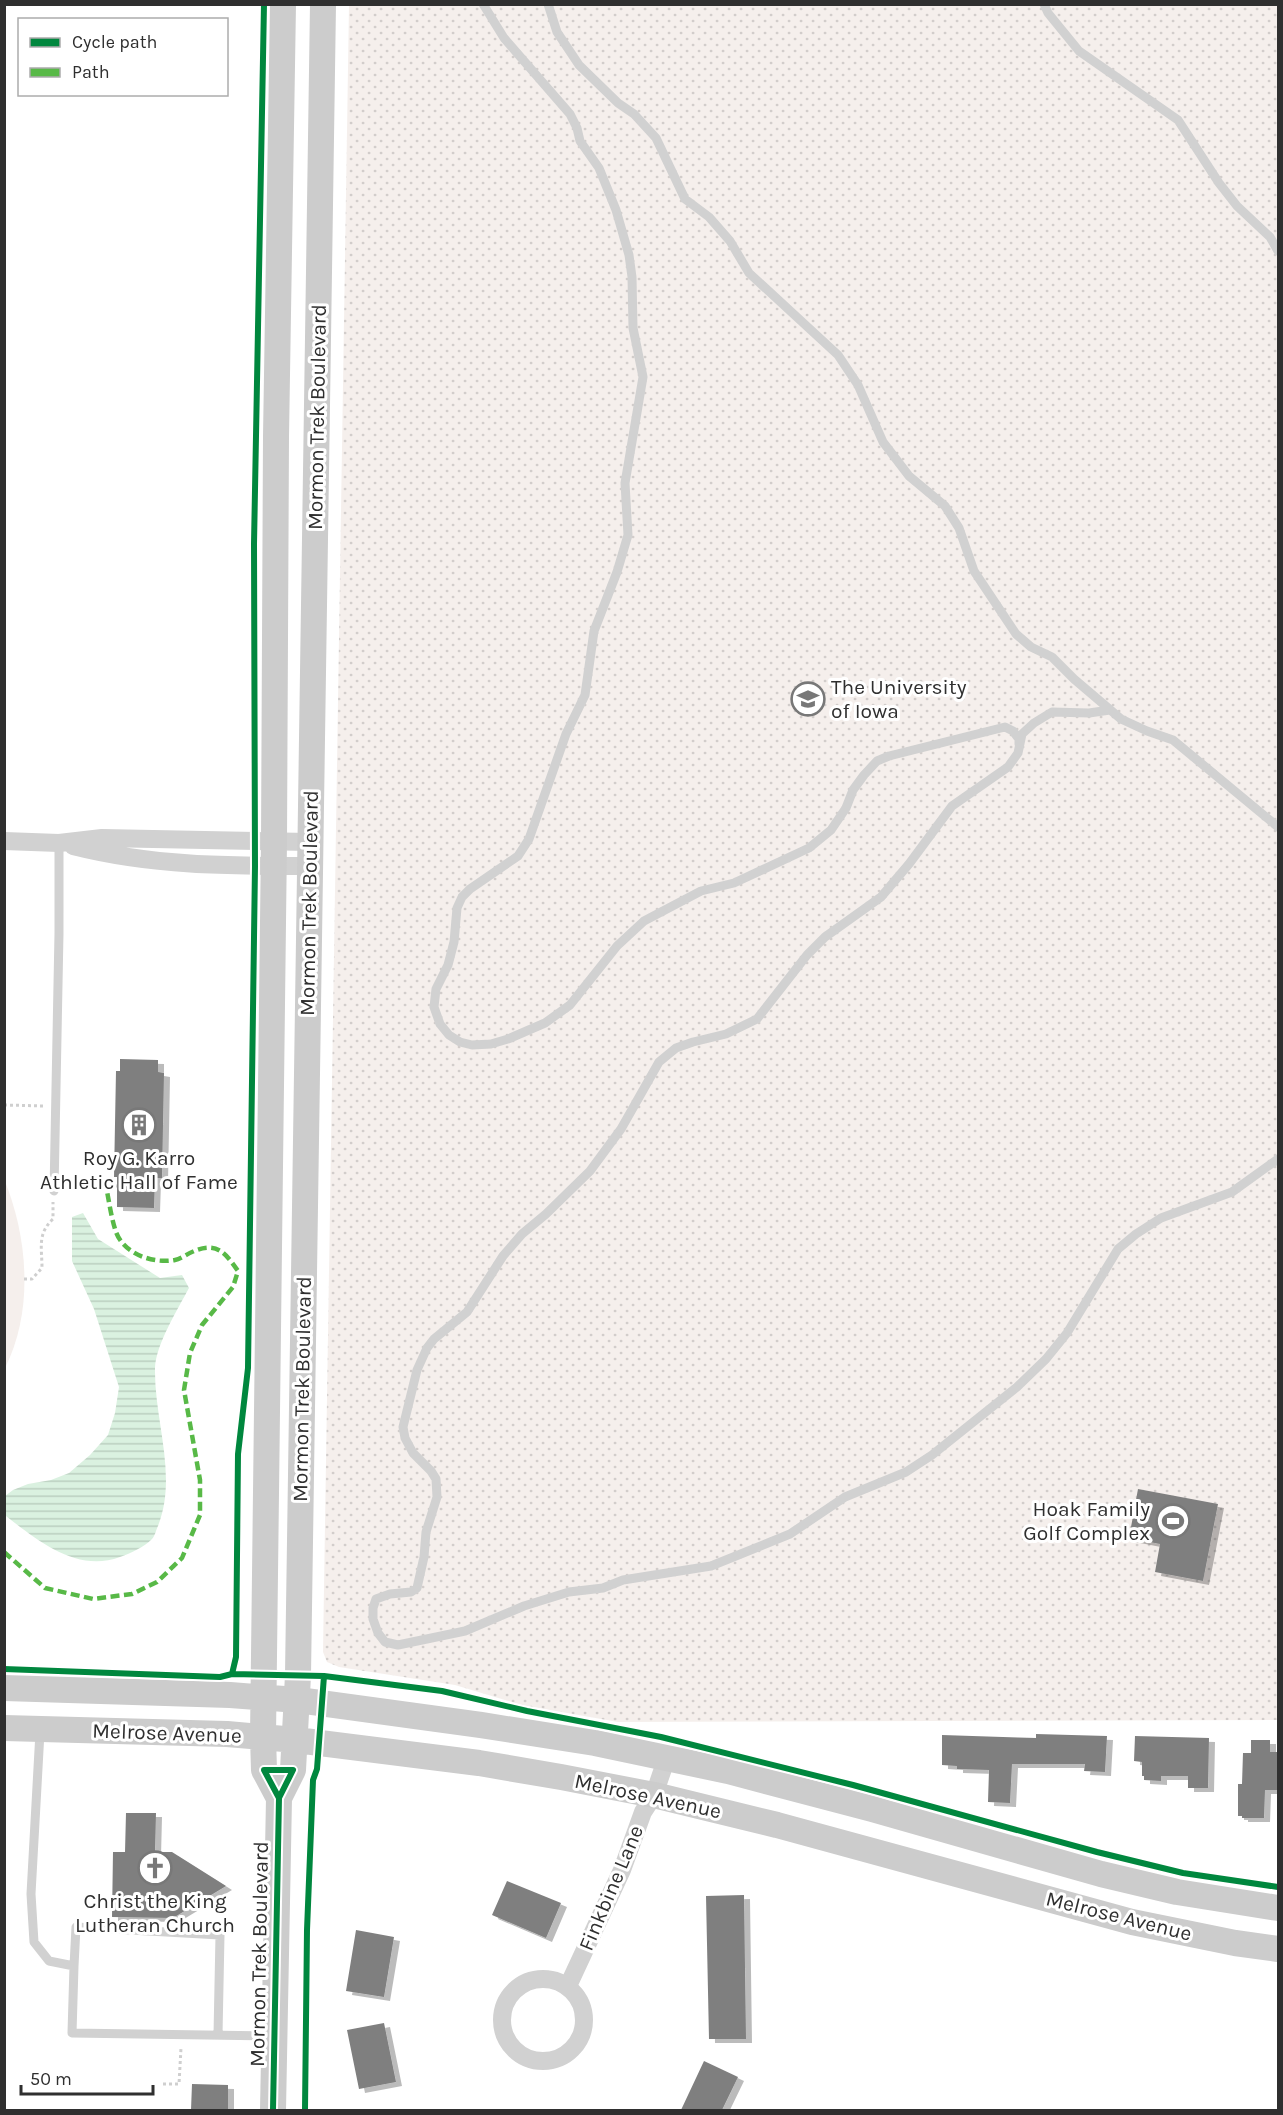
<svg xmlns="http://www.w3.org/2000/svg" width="1283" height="2115" font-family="Karla,sans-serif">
<defs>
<pattern id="grass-dots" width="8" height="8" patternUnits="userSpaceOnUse" patternTransform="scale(1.5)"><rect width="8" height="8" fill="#f5efec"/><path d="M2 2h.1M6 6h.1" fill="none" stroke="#d2cdcb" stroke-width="1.8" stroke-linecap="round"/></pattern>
<pattern id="water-rules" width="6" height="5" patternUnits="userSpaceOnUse" patternTransform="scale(1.5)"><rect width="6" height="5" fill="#daf1e0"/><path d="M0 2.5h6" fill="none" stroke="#bbcfc0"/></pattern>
<filter id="shadow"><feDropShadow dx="6" dy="4" stdDeviation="0" flood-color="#0004"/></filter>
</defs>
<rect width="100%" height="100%" fill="#fff"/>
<path fill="url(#grass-dots)" d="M349 5H1278V1720L618 1722 522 1705 455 1685 339 1667 327 1662 323 1652Z"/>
<path fill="#f5efec" d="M4 1179C28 1237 34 1311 5 1368Z"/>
<path fill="url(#water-rules)" d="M83 1213 98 1239 160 1278 182 1275 189 1288C178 1309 156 1344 155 1368 154 1421 178 1475 158 1526 156 1530 155 1536 152 1539 144 1547 131 1553 120 1557 77 1573 38 1541 6 1516L5 1496 13 1490 28 1484 51 1480 69 1473 90 1455 108 1435 115 1413 119 1387 94 1309 72 1261V1217Z"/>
<path fill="#7f7f7f" filter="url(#shadow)" d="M120 1059 158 1060V1072L164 1073 162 1178H155L154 1208 117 1207V1177H114L116 1071H120Z
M1138 1489 1218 1504 1203 1581 1155 1572 1160 1544 1129 1538Z
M1036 1734 1107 1736 1105 1772 1084 1771 1085 1764H1012L1010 1803 988 1802 989 1770 957 1769V1766L942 1765V1735L1036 1738Z
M1135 1736 1209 1738 1208 1788H1188V1776H1161V1781L1144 1780V1776H1142V1762L1134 1761Z
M1251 1740H1270V1752H1278V1790H1265L1264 1818H1242V1816H1238V1784H1242L1243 1753H1251Z
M126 1813H156L155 1852H172L226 1886 173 1918 112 1917 113 1852H125Z
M507 1881 561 1903 546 1938 492 1915Z
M744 1895 746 2039H709L706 1896Z
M356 1930 394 1937 384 1997 346 1991Z
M384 2023 396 2082 359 2089 347 2030Z
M704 2061 738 2077 722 2110H681Z
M192 2084 228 2085V2110H191Z"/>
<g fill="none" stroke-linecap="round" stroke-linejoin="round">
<path stroke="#cfcfcf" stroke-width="3" stroke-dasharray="3 3" stroke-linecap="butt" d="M4 1105 45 1106
M68 1185 117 1186
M24 1279H32L42 1268C42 1248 37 1234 53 1219V1202
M163 2084H179L181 2048"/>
<path stroke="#d1d1d1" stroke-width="9" d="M483 4 504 38 570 114 577 128 580 141 599 168 616 210 629 255 632 277 633 328 643 377 625 483 628 535 617 572 594 631 585 695 566 734 529 839 518 856 470 889 462 897 457 908 454 942 448 965 436 989 434 1007 440 1024 449 1035 460 1042 472 1045 491 1044 508 1039 545 1023 570 1005 617 946 644 921 701 891 734 883 809 848 831 830 846 808 853 790 864 775 877 761 889 756 1005 727 1013 731 1019 739V744
M548 4 557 32 579 65 618 103 634 114 656 138 685 199 709 217 730 241 749 273 838 355 858 385 883 442 909 476 945 506 959 528 974 571 1016 634 1031 647 1052 657 1074 679 1121 719 1147 731 1173 740 1278 827
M1044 4 1048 13 1079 51 1178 120 1219 183 1237 206 1270 237 1278 251
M1110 710 1089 713 1052 712 1034 723 1022 734 1018 753 1008 767 952 806 909 864 881 897 825 937 807 955 757 1019 726 1034 693 1042 676 1048 659 1062 621 1129 590 1171 546 1214 522 1234 503 1256 467 1312 434 1339 427 1348 417 1370 403 1427 405 1438 413 1453 431 1471 436 1479 437 1497 426 1532 424 1557 417 1588 411 1592 390 1594 376 1599 373 1608V1619L378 1633 385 1642 398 1645 465 1631 524 1606 569 1592 603 1588 623 1580 711 1566 790 1534 845 1497 906 1472 932 1455 1017 1387 1046 1359 1067 1333 1118 1249 1136 1234 1161 1218 1232 1192 1278 1159
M54 1191 59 933V843
M40 1732 31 1894 34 1942 49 1961 74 1966 72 2033 273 2036
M74 1966 76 1927 220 1935 218 2035"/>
<path stroke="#d1d1d1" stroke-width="18" d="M4 841 59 843 102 838 310 842
M73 846C152 866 228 866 309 866
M502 2020a41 41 0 1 1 82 0a41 41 0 1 1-82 0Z
M568 1986 622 1870 643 1812 654 1795 667 1757"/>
<path stroke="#ccc" stroke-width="26" d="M4 1688 230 1695 298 1700 481 1725 595 1743 728 1771 872 1809 1101 1874 1177 1892 1278 1908
M4 1728 227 1734 296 1740 479 1763 561 1777 654 1795 777 1825 1132 1922 1235 1943 1278 1949
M279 1798 264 1770 263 1737 274 841 276 437 283 4
M273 2110 279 1798 293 1770 298 1675 323 4"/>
<path stroke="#58b947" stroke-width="4.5" stroke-dasharray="9 4.5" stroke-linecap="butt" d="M4 1552 45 1588 93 1599 132 1594 157 1582 182 1558 200 1515V1480L184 1390 190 1353 202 1325 233 1287 238 1271C225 1252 216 1241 192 1252 187 1254 181 1259 175 1260 153 1264 124 1254 116 1232 111 1217 109 1201 106 1186"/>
<defs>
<path id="cycleway" d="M4 1669 220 1677 232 1674 324 1676 442 1691 527 1711 661 1737 853 1785 1097 1852 1183 1873 1278 1887
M232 1674 236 1657 238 1454 248 1368 255 866 254 544 264 4
M273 2110 279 1798 293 1770H264L279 1798
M305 2110 307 1930 313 1780 317 1769 324 1676"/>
</defs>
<use href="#cycleway" stroke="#fff" stroke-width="10"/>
<use href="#cycleway" stroke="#00873e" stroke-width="6"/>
</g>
<defs>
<symbol id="university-ring" viewBox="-11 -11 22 22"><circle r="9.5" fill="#fff" stroke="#787878" stroke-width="1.5"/><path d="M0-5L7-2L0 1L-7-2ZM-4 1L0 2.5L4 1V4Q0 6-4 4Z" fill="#787878"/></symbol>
<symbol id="building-ring" viewBox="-11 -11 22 22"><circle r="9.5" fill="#fff" stroke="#787878" stroke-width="1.5"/><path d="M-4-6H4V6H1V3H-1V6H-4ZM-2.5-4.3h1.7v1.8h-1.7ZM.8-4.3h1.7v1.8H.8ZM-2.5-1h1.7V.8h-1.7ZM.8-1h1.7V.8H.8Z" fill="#787878"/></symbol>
<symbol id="stadium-ring" viewBox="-11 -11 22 22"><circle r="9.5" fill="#fff" stroke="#787878" stroke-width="1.5"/><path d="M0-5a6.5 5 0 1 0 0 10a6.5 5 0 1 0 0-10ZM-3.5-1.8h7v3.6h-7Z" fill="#787878"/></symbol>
<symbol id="church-ring" viewBox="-11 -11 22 22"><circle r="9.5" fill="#fff" stroke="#787878" stroke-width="1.5"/><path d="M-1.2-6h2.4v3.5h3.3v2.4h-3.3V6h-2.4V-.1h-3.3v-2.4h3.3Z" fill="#787878"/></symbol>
</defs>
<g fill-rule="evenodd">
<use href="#university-ring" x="789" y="680" width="38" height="38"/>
<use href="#building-ring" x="120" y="1106" width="38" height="38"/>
<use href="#stadium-ring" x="1154" y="1502" width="38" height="38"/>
<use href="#church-ring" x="136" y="1849" width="38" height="38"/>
</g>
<g text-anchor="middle" stroke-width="6" stroke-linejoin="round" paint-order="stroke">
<g font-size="21" fill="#2f2f2f" stroke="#fff">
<text transform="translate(317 417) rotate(-89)" y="7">Mormon Trek Boulevard</text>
<text transform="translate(309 903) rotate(-89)" y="7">Mormon Trek Boulevard</text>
<text transform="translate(302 1389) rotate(-89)" y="7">Mormon Trek Boulevard</text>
<text transform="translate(167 1733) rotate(2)" y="7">Melrose Avenue</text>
<text transform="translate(648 1796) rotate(12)" y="7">Melrose Avenue</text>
<text transform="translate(611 1888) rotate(-67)" y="7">Finkbine Lane</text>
<text transform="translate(1119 1916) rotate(14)" y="7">Melrose Avenue</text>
<text transform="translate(259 1954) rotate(-89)" y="7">Mormon Trek Boulevard</text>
</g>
<g font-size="21" fill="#2f2f2f" stroke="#fff">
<text x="831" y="694" text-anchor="start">The University<tspan x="831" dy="24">of Iowa</tspan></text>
<text x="139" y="1165">Roy G. Karro<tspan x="139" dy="24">Athletic Hall of Fame</tspan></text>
<text x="1150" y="1516" text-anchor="end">Hoak Family<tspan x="1150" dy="24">Golf Complex</tspan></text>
<text x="155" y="1908">Christ the King<tspan x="155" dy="24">Lutheran Church</tspan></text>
</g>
</g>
<rect width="1283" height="2115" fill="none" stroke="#2f2f2f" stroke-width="12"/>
<rect x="18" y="18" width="210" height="78" fill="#ffffff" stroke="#acacac" stroke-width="1.5"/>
<rect x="30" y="38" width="30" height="9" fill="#00873e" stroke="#acacac" stroke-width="1.5"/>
<text x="72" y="48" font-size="18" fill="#2f2f2f">Cycle path</text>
<rect x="30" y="68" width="30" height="9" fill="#58b947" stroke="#acacac" stroke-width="1.5"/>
<text x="72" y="78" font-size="18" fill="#2f2f2f">Path</text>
<path d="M21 2085v9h132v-9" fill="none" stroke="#2f2f2f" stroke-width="3"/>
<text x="30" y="2085" font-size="18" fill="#2f2f2f" stroke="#ffffff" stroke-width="4.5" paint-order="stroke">50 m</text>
</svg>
